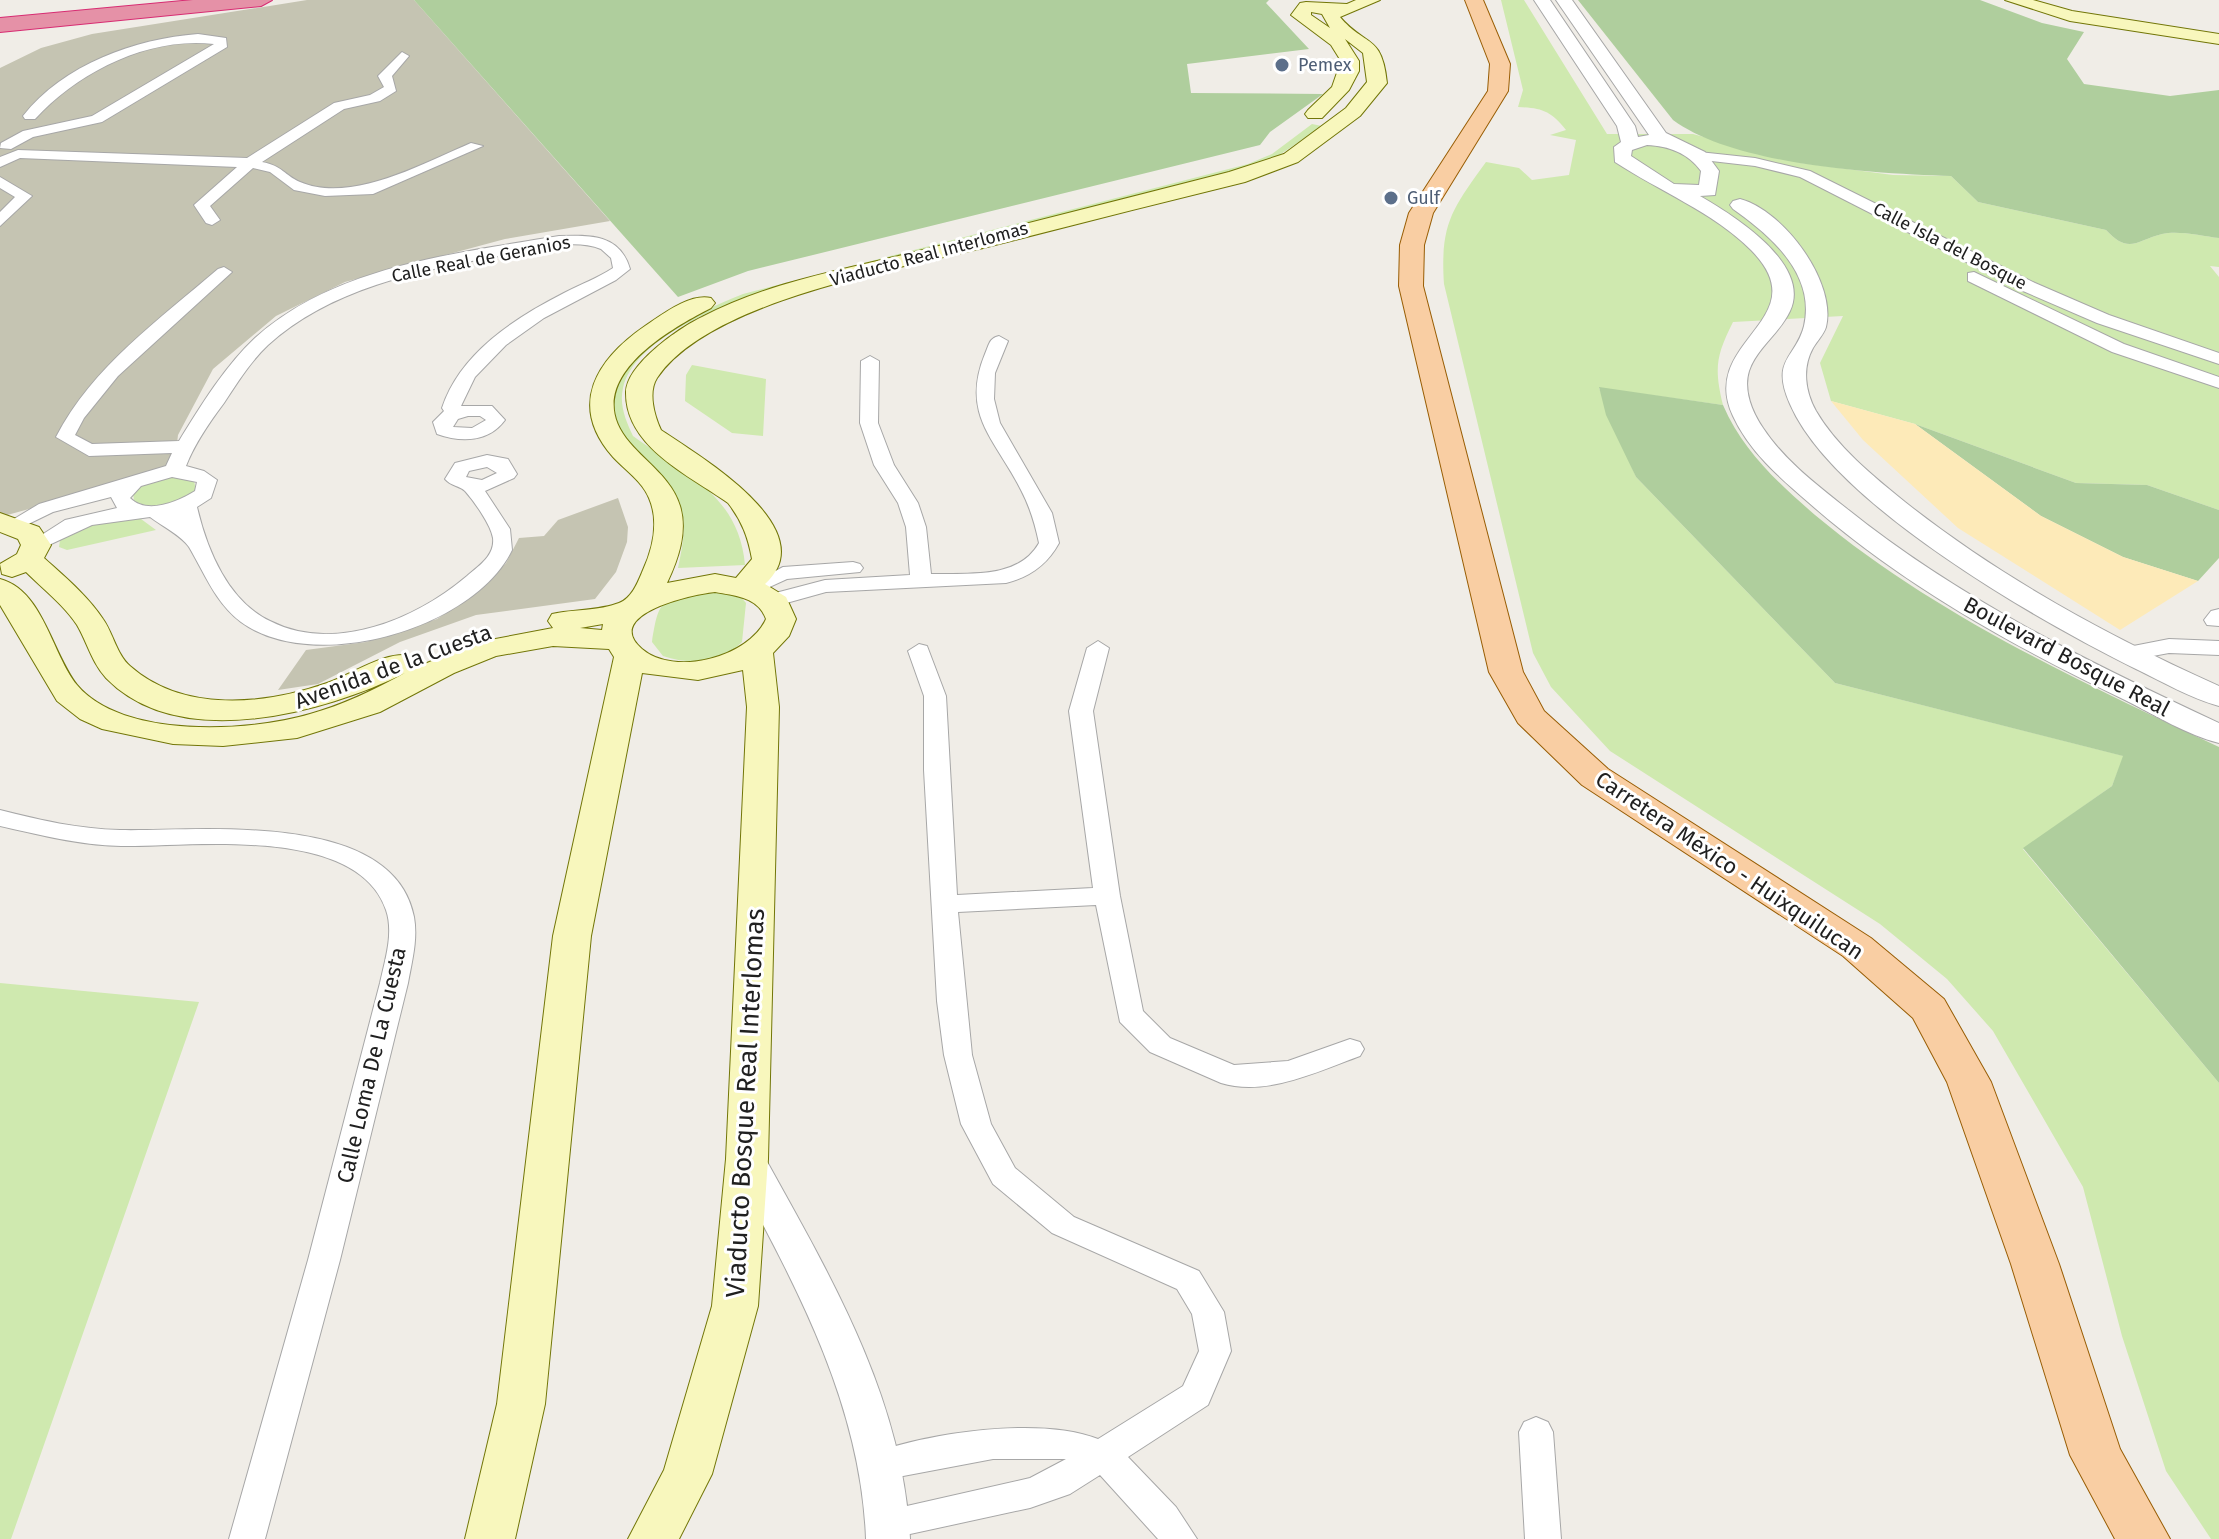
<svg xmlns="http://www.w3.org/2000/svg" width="2219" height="1539" font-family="'Fira Sans',sans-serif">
<rect width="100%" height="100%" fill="#f0ede7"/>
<path fill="#c5c4b2" d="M307 0H414L610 221 505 239 345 282 276 316 213 369 178 435 174 469 0 517V68L41 48 92 34Z
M618 498 628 527 627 542 616 572 595 599 476 615 400 642 318 684 278 690 306 650 366 642 437 619 477 592 506 563 519 538 544 536 558 520Z"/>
<path fill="#cfe9af" d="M1501 0H1524L1607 134H1693L1801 163 1893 175 1951 176 1978 202 2106 230C2129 255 2137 240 2162 234 2178 230 2202 236 2219 238V267L2210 266 2219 277V510L2147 485 2076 483 1915 424 1831 401 1820 363 1843 316 1733 322C1716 356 1714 368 1723 405L1599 388 1636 477 1835 683 2124 756 2112 786 2023 849 2219 1083V1539H2211L2166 1471 2122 1336 2083 1187 1993 1031 1947 979 1880 924 1610 751 1551 687 1533 653 1444 284C1440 224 1452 209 1486 162L1519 168 1532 180 1569 175 1576 140 1550 135 1566 130C1551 111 1542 108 1518 107L1523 90Z
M1312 124 1322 126 1278 156 1253 166 775 288C729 302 635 336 623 388 619 405 626 421 633 436 685 474 739 495 745 565L678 568C682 548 687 528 681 508 673 477 639 463 623 437 578 364 691 315 743 294L1248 164 1272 154Z
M692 365 766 379 763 436 732 433 685 401 686 375Z
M172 476 194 481 196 490C183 505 152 511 134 501L133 492 144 483Z
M123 518 141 519 156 530 67 550 59 547 60 540C80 528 100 522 123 518Z
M700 589 740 596 746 603 742 642C721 664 690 665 663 656L652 642C659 598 660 604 700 589Z
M0 983 199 1002 11 1539H0Z"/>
<path fill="#afce9d" d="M414 0H1269L1266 3 1309 49 1187 64 1191 93 1323 94 1270 132 1260 145 748 271 678 297Z
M1578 0H1980L2042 23 2084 32 2067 59 2084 84 2170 96 2219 90V238C2202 236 2178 230 2162 234 2137 240 2129 255 2106 230L1978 202 1951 176C1875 174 1734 165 1673 120Z
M1599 387 1723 405C1743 451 1777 482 1815 515 1935 615 2079 681 2219 747V1083L2023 848 2112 786 2123 756 1835 683 1636 477 1606 415Z
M1915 424 2076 483 2147 485 2219 510V558L2198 581 2123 557 2041 516Z"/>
<path fill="#fdeab8" d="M1831 401 1915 424 2041 516 2123 557 2198 581 2120 630 1958 528 1863 440Z"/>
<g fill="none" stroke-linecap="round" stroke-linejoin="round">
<defs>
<path id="minor" d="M198 34 226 38 227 47 102 122 33 137 11 149 0 148 1 143 23 131 92 116 214 44C149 36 78 72 35 119H25L23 116C64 64 135 39 198 34Z
M402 52 409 56 392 76 396 91 380 101 344 109 262 162C283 166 284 175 300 182 351 204 424 163 471 143L483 146 373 194 325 196 294 190 270 172 253 168 210 206 220 220 212 225 206 223 194 205 237 167 20 158 0 167V157L18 150 247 158 334 103 370 95 384 87 378 76Z
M1699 152 1755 158 1810 171 2035 283 2109 315 2219 353V364L2097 323 2023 291 1800 177 1755 166 1694 159 1692 156Z
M0 177 32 196 0 226V212L15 197 0 188Z
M559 236C590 235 620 234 630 269L616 280 544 318 506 345 475 377 461 406H492L505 420C489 442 462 443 437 434L433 422 444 411 442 408C460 353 515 318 564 293 581 284 598 278 613 268L611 258 601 249C571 237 530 251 499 256 420 270 329 289 268 345 250 362 237 383 224 403 209 423 195 443 186 466L204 471 217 480 211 498 197 507C207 550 228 601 270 621 335 654 416 619 467 576 478 566 495 556 493 538 491 525 474 501 465 491 460 486 451 486 445 479L455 463 487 455 508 459 517 474 514 478 485 491 510 529 512 550C474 629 313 675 241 622 215 602 205 574 189 547 182 536 162 526 150 517L92 525 36 551 26 545 65 520 117 508 111 497 53 512 14 531 4 525 39 504 166 466 172 453 89 456 56 437C92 367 160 319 218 269L224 267 232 272 118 376 84 418 75 435 92 444 179 441C200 407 225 366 255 338 334 266 458 253 559 236ZM468 416H480L486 420 472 428 453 427 458 419ZM487 467 497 473 482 480 466 477 469 471ZM172 477 197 482 195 491C177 502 147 515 130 498L141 486Z
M1974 272 2124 344 2219 377V388L2112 352 1968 281V273Z
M999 336 1008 341 995 373 994 399 1000 423 1052 513 1059 543C1047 565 1030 577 1006 583L826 592 772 607 764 606 761 601 764 596 825 580 910 575 906 527 898 503 874 465 860 423 861 361 870 356 879 361 878 423 894 465 918 503 926 527 931 574C968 573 1018 580 1039 543 1035 524 1030 507 1021 490 996 440 960 415 985 354 989 345 989 338 999 336Z
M853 562 860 564 863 568 860 572 787 579 752 595 741 589 783 567Z
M2219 609V626L2207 625 2204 620 2211 611Z
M2169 639 2219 641V655L2169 653 2126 661 2115 654 2118 649Z
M1098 641 1109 648 1093 711 1120 896 1143 1011 1170 1038 1234 1065 1288 1061 1350 1039 1360 1042 1364 1049 1360 1056C1319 1071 1266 1097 1221 1083L1150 1052 1120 1022 1096 905 958 912 972 1055 991 1124 1015 1168 1074 1217 1199 1271 1224 1312 1231 1351 1208 1405 1128 1457 1176 1507 1197 1539H1158L1100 1475 1070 1494 1030 1508 887 1539 876 1535 871 1524 876 1513 1030 1478 1066 1459H993L882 1480 870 1476 865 1465 870 1454C929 1433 1039 1416 1098 1439L1183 1386 1199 1351 1192 1314 1177 1289 1052 1233 993 1184 961 1124 944 1055 937 1001 924 770V696L908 651 919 644 927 646 946 696 957 895 1093 888 1069 711 1087 648Z
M0 810C40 820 78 829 120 830 196 832 393 808 414 917 418 939 412 961 408 983L340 1260 265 1539H229L308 1260 380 983C385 960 394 933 386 910 357 824 189 847 121 846 78 845 41 835 0 826Z
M1536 1417 1548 1422 1553 1432 1561 1539H1525L1519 1432 1524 1422Z"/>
<path id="tertiary" d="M1534 0H1550L1635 126 1638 137 1649 135 1556 0H1572L1666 133 1705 152 1719 171 1715 195 1700 196C1733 215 1812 264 1790 311 1780 333 1756 349 1749 371 1743 390 1752 412 1763 428 1784 460 1817 485 1846 508 1959 599 2088 662 2219 723V743C2187 735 2155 715 2125 700 2013 646 1902 585 1808 502 1779 477 1749 451 1733 416 1697 340 1820 320 1751 250 1713 212 1659 191 1615 162L1614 147 1621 142 1617 126ZM1647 145C1669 146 1688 153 1701 171L1699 185 1674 184 1631 156 1632 150Z
M1740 199C1783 210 1837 282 1826 327 1824 334 1817 341 1813 348 1802 368 1805 391 1816 411 1837 447 1873 476 1905 502 2001 578 2108 636 2219 686V706C2190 698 2163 682 2136 669 2039 621 1833 504 1790 404 1770 359 1796 358 1804 326 1816 274 1770 235 1733 209L1730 205 1733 201Z
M747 1145 760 1149C828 1272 903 1396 910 1539H866C861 1400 792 1279 728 1159L734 1149Z"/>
<path id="secondary" d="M1356 0H1380L1340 17C1365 47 1382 33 1387 83L1360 116 1298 162 1245 182C1160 203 1076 224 991 246 903 268 709 300 657 378 648 392 654 415 661 430 699 456 825 529 765 584L786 597 796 619 789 636 773 653 779 707 768 1159 758 1306 712 1474 679 1539H628L664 1470 712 1306 726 1159 747 707 743 670 698 680 642 673 591 936 545 1404 515 1539H465L497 1404 553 936 614 657 609 649 553 646 496 656 454 673 380 712 297 738 223 746 173 744 102 729 80 719 57 701 0 605V579C43 590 52 654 77 685 122 739 249 732 310 714 343 705 374 690 405 673 324 713 179 753 106 678 92 663 87 642 77 625 64 605 43 589 26 572L12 577 2 574 0 564 17 554 21 545 18 539 0 532V513L39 527 51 545 44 558C65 577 87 595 103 619 113 633 117 655 130 666 183 713 265 705 327 683 353 674 386 650 412 656L417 663 413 669 474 643 553 628 548 621 552 614C573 609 599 611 619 603 632 598 638 582 643 570 653 548 659 521 649 498 642 481 625 470 613 457 567 405 597 359 645 326 663 314 690 293 711 298L715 303 711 308C666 331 577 382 630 443 647 463 672 479 680 506 688 532 678 560 667 583L715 574 736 578 752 559C748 537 742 521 728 503 689 475 625 447 626 392 627 364 679 328 702 317 766 283 841 270 911 253 1017 226 1123 199 1229 172L1284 154 1346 108 1367 82 1363 53 1345 39 1359 61V71L1349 90 1322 118H1308L1305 114 1308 110 1332 87 1341 61 1331 45 1291 15 1300 3 1306 2 1347 4ZM1311 12 1322 14 1330 28 1311 15ZM715 592C736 596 758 597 766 619 749 657 675 677 642 649 601 614 694 594 715 592ZM603 624 602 630 580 628Z
M2005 0H2033L2072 11 2219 34V44L2070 21Z"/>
<path id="primary" d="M1465 0H1483L1510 64 1508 91 1433 213 1424 245 1423 286 1523 672 1544 711 1608 769 1871 938 1944 999 1991 1082 2059 1264 2120 1449 2170 1539H2115L2070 1455 2011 1264 1947 1082 1913 1018 1843 956 1582 785 1518 723 1489 672 1399 286 1400 245 1409 213 1488 91 1490 64Z"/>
<path id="motorway" d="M193 0H272L261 6 0 32V18Z"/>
</defs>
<use href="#minor" stroke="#a7a7a7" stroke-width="2"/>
<use href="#tertiary" stroke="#a7a7a7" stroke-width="2"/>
<use href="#secondary" stroke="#727608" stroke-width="2"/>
<use href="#primary" stroke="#985d04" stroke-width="2"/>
<use href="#motorway" stroke="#d72c72" stroke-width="2"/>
<use href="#minor" fill="#fff" fill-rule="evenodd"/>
<use href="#tertiary" fill="#fff" fill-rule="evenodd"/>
<use href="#secondary" fill="#f8f7bd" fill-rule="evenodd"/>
<use href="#primary" fill="#f9cea3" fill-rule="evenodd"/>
<use href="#motorway" fill="#e591a7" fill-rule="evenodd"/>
</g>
<g fill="#5c6f8a" stroke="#fff" stroke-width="3">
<circle cx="1282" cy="65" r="8"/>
<circle cx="1391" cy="198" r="8"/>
</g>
<g text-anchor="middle" stroke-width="6" stroke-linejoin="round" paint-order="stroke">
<g font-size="18" fill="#4e5e75" stroke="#fff" text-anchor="start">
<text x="1298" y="71">Pemex</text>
<text x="1407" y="204">Gulf</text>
</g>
<g font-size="18" fill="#202020" stroke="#fff">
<text transform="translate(1950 246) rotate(27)" y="6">Calle Isla del Bosque</text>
<text transform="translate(929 254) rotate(-15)" y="6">Viaducto Real Interlomas</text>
<text transform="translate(481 259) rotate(-11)" y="6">Calle Real de Geranios</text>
</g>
<g font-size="22" fill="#202020" stroke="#fff">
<text transform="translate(2067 656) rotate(28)" y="8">Boulevard Bosque Real</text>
<text transform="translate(393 666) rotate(-20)" y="8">Avenida de la Cuesta</text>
<text transform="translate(1730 865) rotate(34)" y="8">Carretera México - Huixquilucan</text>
<text transform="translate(371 1065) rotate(-77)" y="8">Calle Loma De La Cuesta</text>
</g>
<g font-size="26" fill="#202020" stroke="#fff">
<text transform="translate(745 1103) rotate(-87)" y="9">Viaducto Bosque Real Interlomas</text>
</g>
</g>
</svg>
